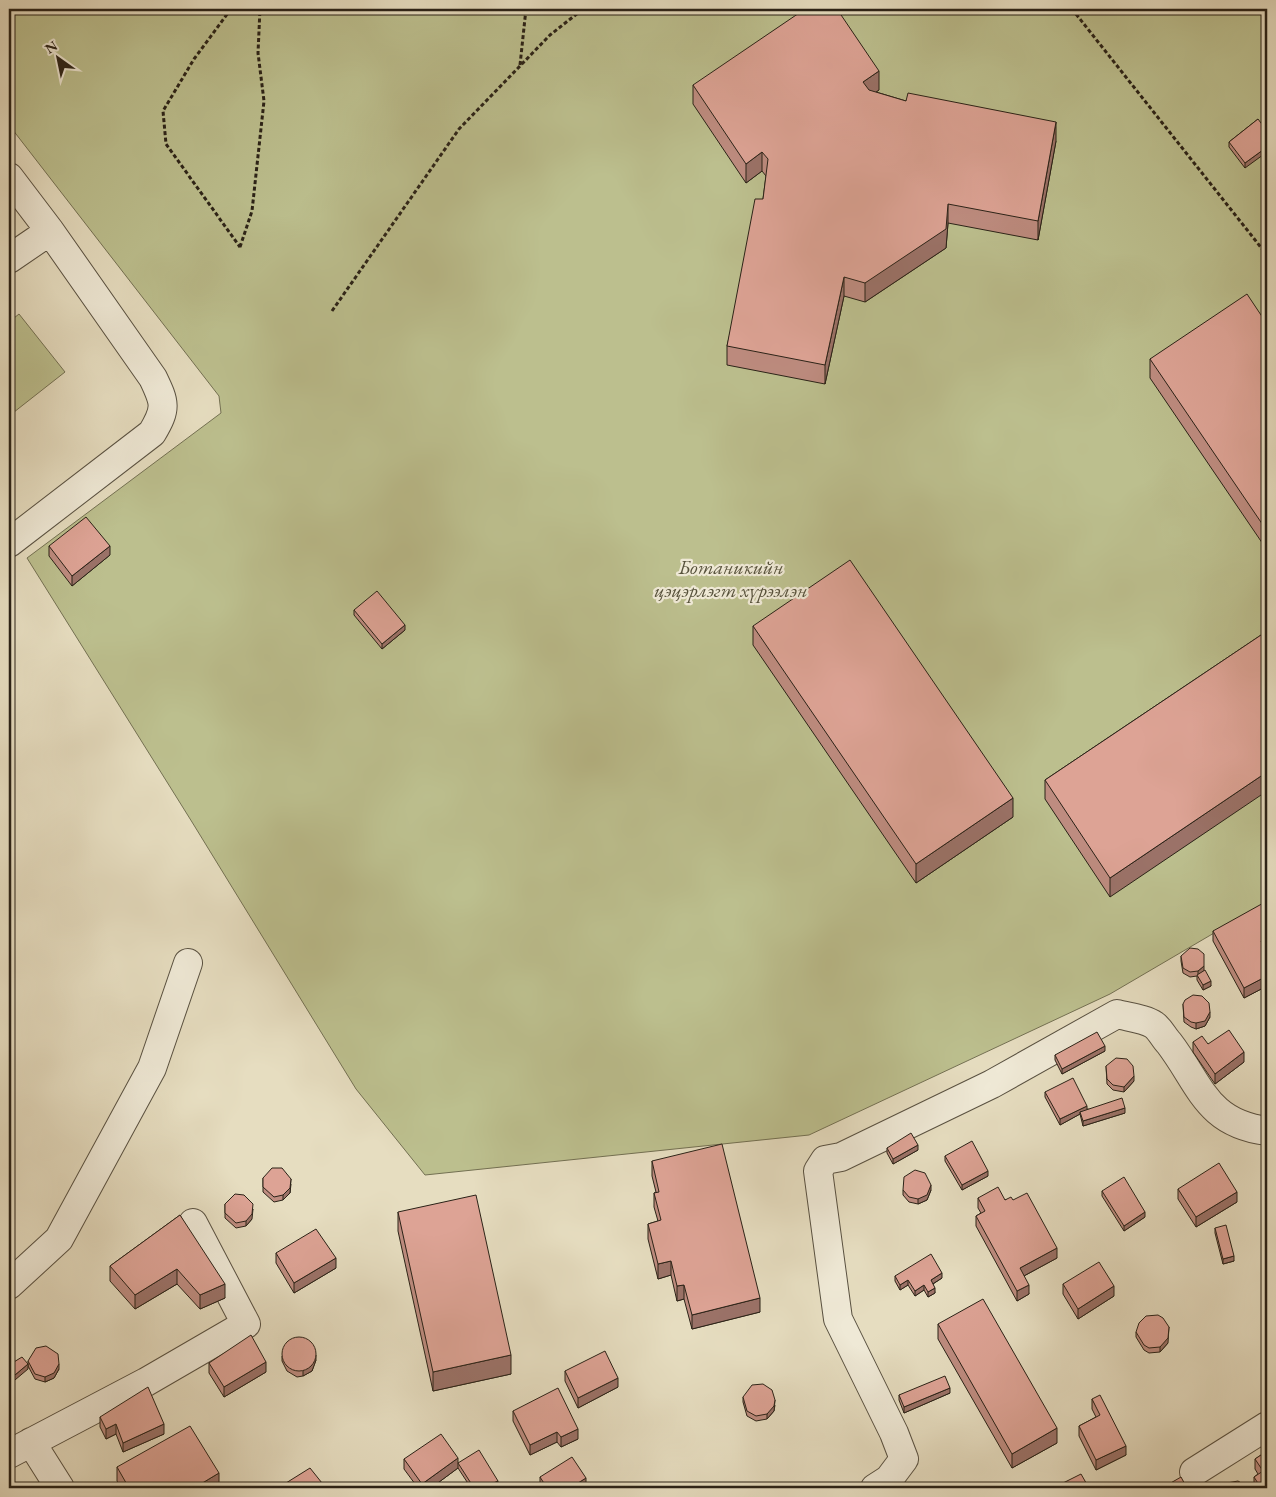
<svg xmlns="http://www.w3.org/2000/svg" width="1276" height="1497" font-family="'EB Garamond',serif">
<rect width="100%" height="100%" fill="#e6ddc0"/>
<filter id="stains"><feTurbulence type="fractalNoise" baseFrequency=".004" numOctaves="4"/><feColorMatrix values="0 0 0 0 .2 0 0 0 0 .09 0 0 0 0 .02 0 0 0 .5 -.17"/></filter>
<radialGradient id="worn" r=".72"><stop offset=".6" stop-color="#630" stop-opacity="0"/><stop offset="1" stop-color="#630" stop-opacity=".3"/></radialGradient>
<path fill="#bcbf8e" stroke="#737052" d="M9 9H1267V902L1110 994 809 1135 425 1175 356 1089 192 822 27 558 221 413 219 396 9 125Z
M19 314 65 372 9 416V322Z"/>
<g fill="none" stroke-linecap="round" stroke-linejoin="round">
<defs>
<path id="minor" d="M9 177 50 231 9 259
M9 543 152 433C167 408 165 403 153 378L50 231
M9 1285 59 1239 152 1068 188 963
M31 1442 60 1488
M9 1454 146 1382 246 1324 193 1223
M1194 1472 1267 1426
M875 1488 889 1479 904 1459 894 1433 838 1319 818 1171 825 1160 841 1157 992 1084 1117 1014C1128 1017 1146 1019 1154 1025 1160 1029 1164 1038 1169 1043 1201 1085 1206 1123 1267 1131"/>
</defs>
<use href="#minor" stroke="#595141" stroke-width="30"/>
<path stroke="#2a2217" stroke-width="3" stroke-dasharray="4 2.5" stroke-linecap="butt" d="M231 9 194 59 163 111 166 144 240 247
M1072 9 1267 255
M520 65 526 9
M240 247 252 211 264 101 258 53 260 9
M332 311 459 129 550 35 583 9"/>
<use href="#minor" stroke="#efe9d6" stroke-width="28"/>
</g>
<path fill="#be8c80" stroke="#2a2217" d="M693 85 879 90 876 92 906 101 1056 141 1038 240 948 223 946 248 865 302 844 296 825 384 727 365V346L763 199 766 176 762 171 746 183 693 104Z
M1258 119 1245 168 1229 147V142Z
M1267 324V550L1150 378V359Z
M49 546 110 555 72 586 49 556Z
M354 610 405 630 382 649 354 615Z
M753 626 1013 817 916 883 753 645Z
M1267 631 1110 897 1045 799V780Z
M1213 931 1265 948 1267 953V986L1244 998 1213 941Z
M1181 956 1204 971 1211 986 1203 990 1197 980V976L1190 977 1183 973 1181 961Z
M1183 1004 1210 1017 1205 1026 1196 1029 1191 1027 1184 1022Z
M1193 1042 1208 1044 1244 1062 1215 1084 1193 1052Z
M1105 1051 1062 1074 1055 1060V1055Z
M1106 1066 1134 1081 1124 1092 1113 1090 1107 1084Z
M1045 1092 1087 1109 1125 1113 1083 1126 1080 1114 1060 1125 1045 1097Z
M887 1148 918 1150 893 1164 887 1153Z
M945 1156 988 1176 962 1190 945 1161Z
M652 1161 760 1312 692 1329 684 1299 677 1301 671 1275 658 1279 648 1239V1224L658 1221 654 1207V1193L656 1192 652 1176Z
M263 1178 291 1184 290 1193 283 1200 274 1202 263 1192Z
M1178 1189 1237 1202 1196 1227 1178 1199Z
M903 1190H931L927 1200 918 1204 909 1202 903 1195Z
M1102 1191 1145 1217 1124 1231 1102 1196Z
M978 1198 1013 1200 1057 1258 1024 1276 1029 1294 1017 1301 976 1226V1216L981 1213 978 1208Z
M225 1204 252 1219 246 1226 236 1228 225 1218Z
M398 1212 511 1374 433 1391 398 1231Z
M180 1215 225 1298 200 1309 177 1284 135 1309 110 1281V1266Z
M1215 1228 1234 1261 1223 1264 1215 1233Z
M276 1253 336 1268 294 1293 276 1263Z
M895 1276 942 1278 933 1284 935 1293 928 1297 924 1290 915 1296 908 1285 900 1290 895 1281Z
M1063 1284 1114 1296 1078 1319 1063 1294Z
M938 1324 1057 1443 1012 1468 938 1339Z
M1136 1332 1168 1343 1160 1352 1149 1353 1144 1350 1136 1337Z
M282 1356 316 1360 312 1371 303 1376 297 1377 287 1371 282 1361Z
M28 1361 59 1369 54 1378 45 1382 35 1379 28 1366Z
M209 1363 266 1372 224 1397 209 1373Z
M565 1371 618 1387 578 1408 565 1381Z
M950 1393 904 1413 899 1400V1395Z
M743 1397 775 1405 774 1411 767 1419 756 1421 747 1416 743 1402Z
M1092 1399 1126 1455 1096 1470 1079 1436V1426L1096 1417 1092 1409Z
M513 1411 578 1439 561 1447 557 1442 530 1455 513 1421Z
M100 1417 164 1434 123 1452 116 1434 106 1439 100 1427Z
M1267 1451V1488H1255L1254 1486V1477L1258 1474 1255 1469V1459Z
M404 1459 458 1463 498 1486 493 1488H471L458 1468 431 1488H418L404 1469Z
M117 1467 219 1487 217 1488H121L117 1481Z
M540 1477 586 1483 578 1488H544L540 1482Z"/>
<path fill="#9b7268" stroke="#2a2217" d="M879 71V90L863 101V82Z
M1056 122V141L1038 240V221Z
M1267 147V152L1245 168V163Z
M762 152V171L746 183V164Z
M948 204V223L946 248 865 302V283Z
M844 277V296L825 384V365Z
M110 546V555L72 586V576Z
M405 625V630L382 649V644Z
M1267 772V791L1110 897V878Z
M1013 798V817L916 883V864Z
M1267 937V947L1261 951V941Z
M1204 966V971L1198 976V971Z
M1267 976V986L1244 998V988Z
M1211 981V986L1203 990V985Z
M1210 1012V1017L1205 1026 1196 1029V1023Z
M1105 1046V1051L1062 1074V1069Z
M1244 1052V1062L1215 1084V1074Z
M1134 1076V1081L1124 1092V1087Z
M1087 1106V1111L1080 1112V1114L1060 1125V1119Z
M1125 1108V1113L1083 1126V1121Z
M918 1145V1150L893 1164V1159Z
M988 1171V1176L962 1190V1185Z
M291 1179 290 1193 283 1200V1195Z
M931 1185V1190L927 1200 918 1204V1199Z
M1237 1192V1202L1196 1227V1217Z
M253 1209 252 1219 246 1226V1221Z
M1145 1212V1217L1124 1231V1226Z
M1057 1248V1258L1020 1278V1268Z
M1234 1256V1261L1223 1264V1259Z
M336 1258V1268L294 1293V1283Z
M671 1261V1275L658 1279V1264Z
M177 1269V1284L135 1309V1295Z
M942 1273V1278L931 1285V1280Z
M908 1280V1285L900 1290V1285Z
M225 1284V1298L200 1309V1295Z
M684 1285V1299L677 1301V1286Z
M924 1285V1290L915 1296V1291Z
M1029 1285V1294L1017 1301V1291Z
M1114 1286V1296L1078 1319V1309Z
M935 1288V1293L928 1297V1292Z
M760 1298V1312L692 1329V1315Z
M1169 1327 1168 1343 1160 1352V1347Z
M316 1355V1360L312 1371 303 1376V1371Z
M511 1355V1374L433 1391V1372Z
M266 1362V1372L224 1397V1387Z
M28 1364V1369L9 1385V1380Z
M59 1364V1369L54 1378 45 1382V1377Z
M618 1378V1387L578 1408V1398Z
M950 1388V1393L904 1413V1407Z
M775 1400 774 1411 767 1419V1414Z
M116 1424V1434L106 1439V1429Z
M164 1424V1434L123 1452V1443Z
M1057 1428V1443L1012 1468V1454Z
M578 1429V1439L561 1447V1437Z
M557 1432V1442L530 1455V1445Z
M1126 1446V1455L1096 1470V1460Z
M458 1458V1468L431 1488H422V1484Z
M219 1473V1487L217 1488H194Z
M586 1478V1483L578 1488H570Z
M498 1481V1486L493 1488H481Z"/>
<path fill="#dda395" stroke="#2a2217" d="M805 9H837L879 71 863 82 869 90 906 101 908 93 1056 122 1038 221 948 204 946 229 865 283 844 277 825 365 727 346 755 199H763L768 159 762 152 746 164 693 85Z
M1258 119 1267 131V147L1245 163 1229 142Z
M1247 294 1267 324V531L1150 359Z
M86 517 110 546 72 576 49 546Z
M850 560 1013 798 916 864 753 626Z
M377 591 405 625 382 644 354 610Z
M1267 631V772L1110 878 1045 780Z
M1267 901V937L1261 941 1267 953V976L1244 988 1213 931Z
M1190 948 1198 949 1204 954V966L1198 971 1190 972 1183 968 1181 956Z
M1205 970 1211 981 1203 985 1197 975Z
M1193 995 1202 996 1209 1003 1210 1012 1205 1021 1196 1023 1191 1022 1184 1017 1183 1004 1185 1000Z
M1229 1030 1244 1052 1215 1074 1193 1042 1202 1036 1208 1044Z
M1097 1032 1105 1046 1062 1069 1055 1055Z
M1116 1058 1127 1059 1133 1066 1134 1076 1124 1087 1113 1085 1107 1079 1106 1066Z
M1073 1078 1087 1106 1060 1119 1045 1092Z
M1122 1098 1125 1108 1083 1121 1080 1112Z
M911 1133 918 1145 893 1159 887 1148Z
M972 1141 988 1171 962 1185 945 1156Z
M722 1144 760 1298 692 1315 684 1285 677 1286 671 1261 658 1264 648 1224 661 1220 654 1193 659 1192 652 1161Z
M1219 1163 1237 1192 1196 1217 1178 1189Z
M272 1168H282L291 1179 290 1188 283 1195 274 1197 263 1187V1178Z
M915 1170 925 1173 931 1185 927 1195 918 1199 909 1197 903 1190 904 1177Z
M1124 1177 1145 1212 1124 1226 1102 1191Z
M998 1187 1005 1200 1011 1197 1013 1200 1027 1193 1057 1248 1020 1268 1029 1285 1017 1291 976 1216 985 1211 978 1198Z
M235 1194 244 1195 253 1204 252 1214 246 1221 236 1223 225 1213V1204Z
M476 1195 511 1355 433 1372 398 1212Z
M180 1215 225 1284 200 1295 177 1269 135 1295 110 1266Z
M1226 1225 1234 1256 1223 1259 1215 1228Z
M316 1229 336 1258 294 1283 276 1253Z
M931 1254 942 1273 931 1280 935 1288 928 1292 924 1285 915 1291 908 1280 900 1285 895 1276Z
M1099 1262 1114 1286 1078 1309 1063 1284Z
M983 1299 1057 1428 1012 1454 938 1324Z
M1158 1315 1163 1318 1169 1327 1168 1338 1160 1347 1149 1348 1144 1345 1136 1332 1139 1323 1146 1316Z
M251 1335 266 1362 224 1387 209 1363Z
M282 1354a17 17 0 1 1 34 0a17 17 0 1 1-34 0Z
M46 1346 58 1354 59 1364 54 1373 45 1377 35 1374 28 1361 36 1348Z
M605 1351 618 1378 578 1398 565 1371Z
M22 1357 28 1364 9 1380V1365Z
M945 1376 950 1388 904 1407 899 1395Z
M763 1384 772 1390 775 1400 774 1406 767 1414 756 1416 747 1411 743 1397 752 1385Z
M148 1387 164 1424 123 1443 116 1424 106 1429 100 1417Z
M558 1388 578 1429 561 1437 557 1432 530 1445 513 1411Z
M1100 1395 1126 1446 1096 1460 1079 1426 1100 1415 1092 1399Z
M190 1426 219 1473 194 1488H129L117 1467Z
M441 1434 458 1458 422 1484 404 1459Z
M479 1450 498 1481 481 1488H474L458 1463Z
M1267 1451V1488H1261L1254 1477 1263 1471 1255 1459Z
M572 1457 586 1478 570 1488H547L540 1477Z
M310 1468 326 1488H278Z
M1081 1474 1089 1488H1066L1063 1483Z
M1181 1477 1187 1488H1162Z
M1238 1481 1248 1487V1488H1222L1227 1483Z"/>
<g text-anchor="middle" stroke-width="4.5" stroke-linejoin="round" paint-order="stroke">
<g font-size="20" font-style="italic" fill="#56513b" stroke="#efe9d6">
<text x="731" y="574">Ботаникийн<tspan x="731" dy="23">цэцэрлэгт хүрээлэн</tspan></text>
</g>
</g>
<rect width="1276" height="1497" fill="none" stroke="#e6ddc0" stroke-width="30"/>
<rect x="10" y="10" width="1256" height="1477" fill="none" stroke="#2a2217" stroke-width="2.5"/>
<rect x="15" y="15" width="1246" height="1467" fill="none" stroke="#2a2217"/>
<g transform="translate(58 58) rotate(327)" stroke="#efe9d6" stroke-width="4" paint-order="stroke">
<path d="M0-4L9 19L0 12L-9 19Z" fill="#2a2217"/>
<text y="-8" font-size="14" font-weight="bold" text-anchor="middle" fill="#2a2217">N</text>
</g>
<rect width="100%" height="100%" filter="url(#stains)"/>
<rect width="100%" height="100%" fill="url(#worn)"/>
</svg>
